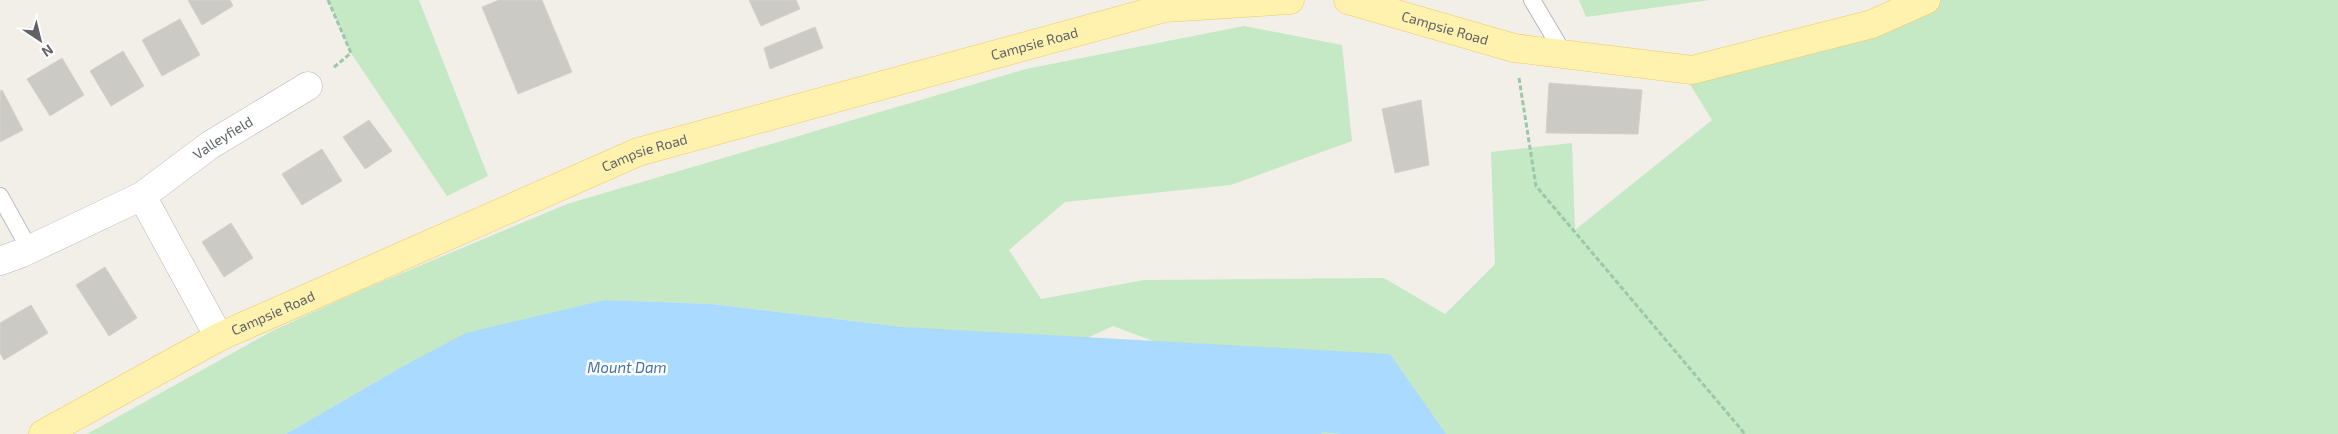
<svg xmlns="http://www.w3.org/2000/svg" width="2338" height="434" font-family="'Exo 2',sans-serif">
<rect width="100%" height="100%" fill="#f1efe8"/>
<path fill="#c5e8c5" d="M328 0H419L488 176 447 196 351 53Z
M1579 0H1710L1586 17Z
M1926 0H2338V434H1071L1233 371 1113 326 1006 376 903 327 712 304 605 300 396 370 286 434H87L274 330 362 290 567 204 1026 69 1244 26 1342 45 1352 141 1231 185 1065 202 1009 250 1041 299 1144 280 1384 278 1445 314 1495 264 1491 152 1572 143 1575 230 1712 120 1680 68Z"/>
<path fill="#aadaff" d="M605 300 712 304 903 327 1390 354 1446 434H1342L1322 432 1321 434H286L396 370 466 333Z"/>
<path fill="#cccac5" stroke="#d6d1c6" d="M188 0H230L233 6 202 25Z
M499 0H542L572 72 518 94 482 7Z
M749 0H796L800 9 761 26Z
M180 19 200 55 162 76 142 40Z
M815 27 823 48 770 69 764 48Z
M123 51 144 86 111 106 90 71Z
M62 58 84 95 50 116 27 79Z
M1549 83 1642 90 1638 134 1546 133Z
M2 90 23 130 0 142V91Z
M1421 100 1429 165 1395 173 1382 109Z
M369 120 392 151 365 169 343 137Z
M322 149 342 181 302 205 282 174Z
M231 223 253 258 224 277 202 242Z
M105 267 137 318 109 336 76 285Z
M31 305 48 333 4 360 0 353V323Z"/>
<g fill="none" stroke-linecap="round" stroke-linejoin="round">
<defs>
<path id="lane" d="M1532 0 1564 54
M0 196 30 250"/>
<g id="street">
<path d="M142 196 219 337"/>
<path id="s1" d="M0 261 22 253 142 196 210 145 308 86"/>
</g>
<g id="primary">
<path id="s2" d="M1348 0 1514 48 1692 70 1872 24 1926 0"/>
<path id="s3" d="M43 434 219 337 638 152 1165 8 1290 0"/>
</g>
</defs>
<use href="#lane" stroke="#b5b8bc" stroke-width="18"/>
<use href="#street" stroke="#b5b8bc" stroke-width="29"/>
<use href="#primary" stroke="#f2c960" stroke-width="29"/>
<path stroke="#9cc7a9" stroke-width="3" stroke-dasharray="5 2.5" stroke-linecap="butt" d="M328 0 351 53 333 68
M1519 78 1536 186 1745 434"/>
<use href="#lane" stroke="#fff" stroke-width="16"/>
<use href="#street" stroke="#fff" stroke-width="28"/>
<use href="#primary" stroke="#fff2af" stroke-width="28"/>
</g>
<g text-anchor="middle" stroke-width="5" stroke-linejoin="round" paint-order="stroke">
<g font-size="14" fill="#5f6368" stroke="#fff">
<text dy="5" stroke="none"><textPath href="#s2" startOffset="101">Campsie Road</textPath></text>
<text dy="5" stroke="none"><textPath href="#s3" startOffset="1070">Campsie Road</textPath></text>
<text dy="5" stroke="none"><textPath href="#s1" startOffset="256">Valleyfield</textPath></text>
<text dy="5" stroke="none"><textPath href="#s3" startOffset="665">Campsie Road</textPath></text>
<text dy="5" stroke="none"><textPath href="#s3" startOffset="260">Campsie Road</textPath></text>
</g>
<g font-size="15" font-style="italic" fill="#4174aa" stroke="#fff">
<text x="627" y="373">Mount Dam</text>
</g>
</g>
<g transform="translate(40 40) rotate(145)" stroke="#ffffff" stroke-width="4" paint-order="stroke">
<path d="M0-4L9 19L0 12L-9 19Z" fill="#5f6368"/>
<text y="-8" font-size="14" font-weight="bold" text-anchor="middle" fill="#5f6368">N</text>
</g>
</svg>
